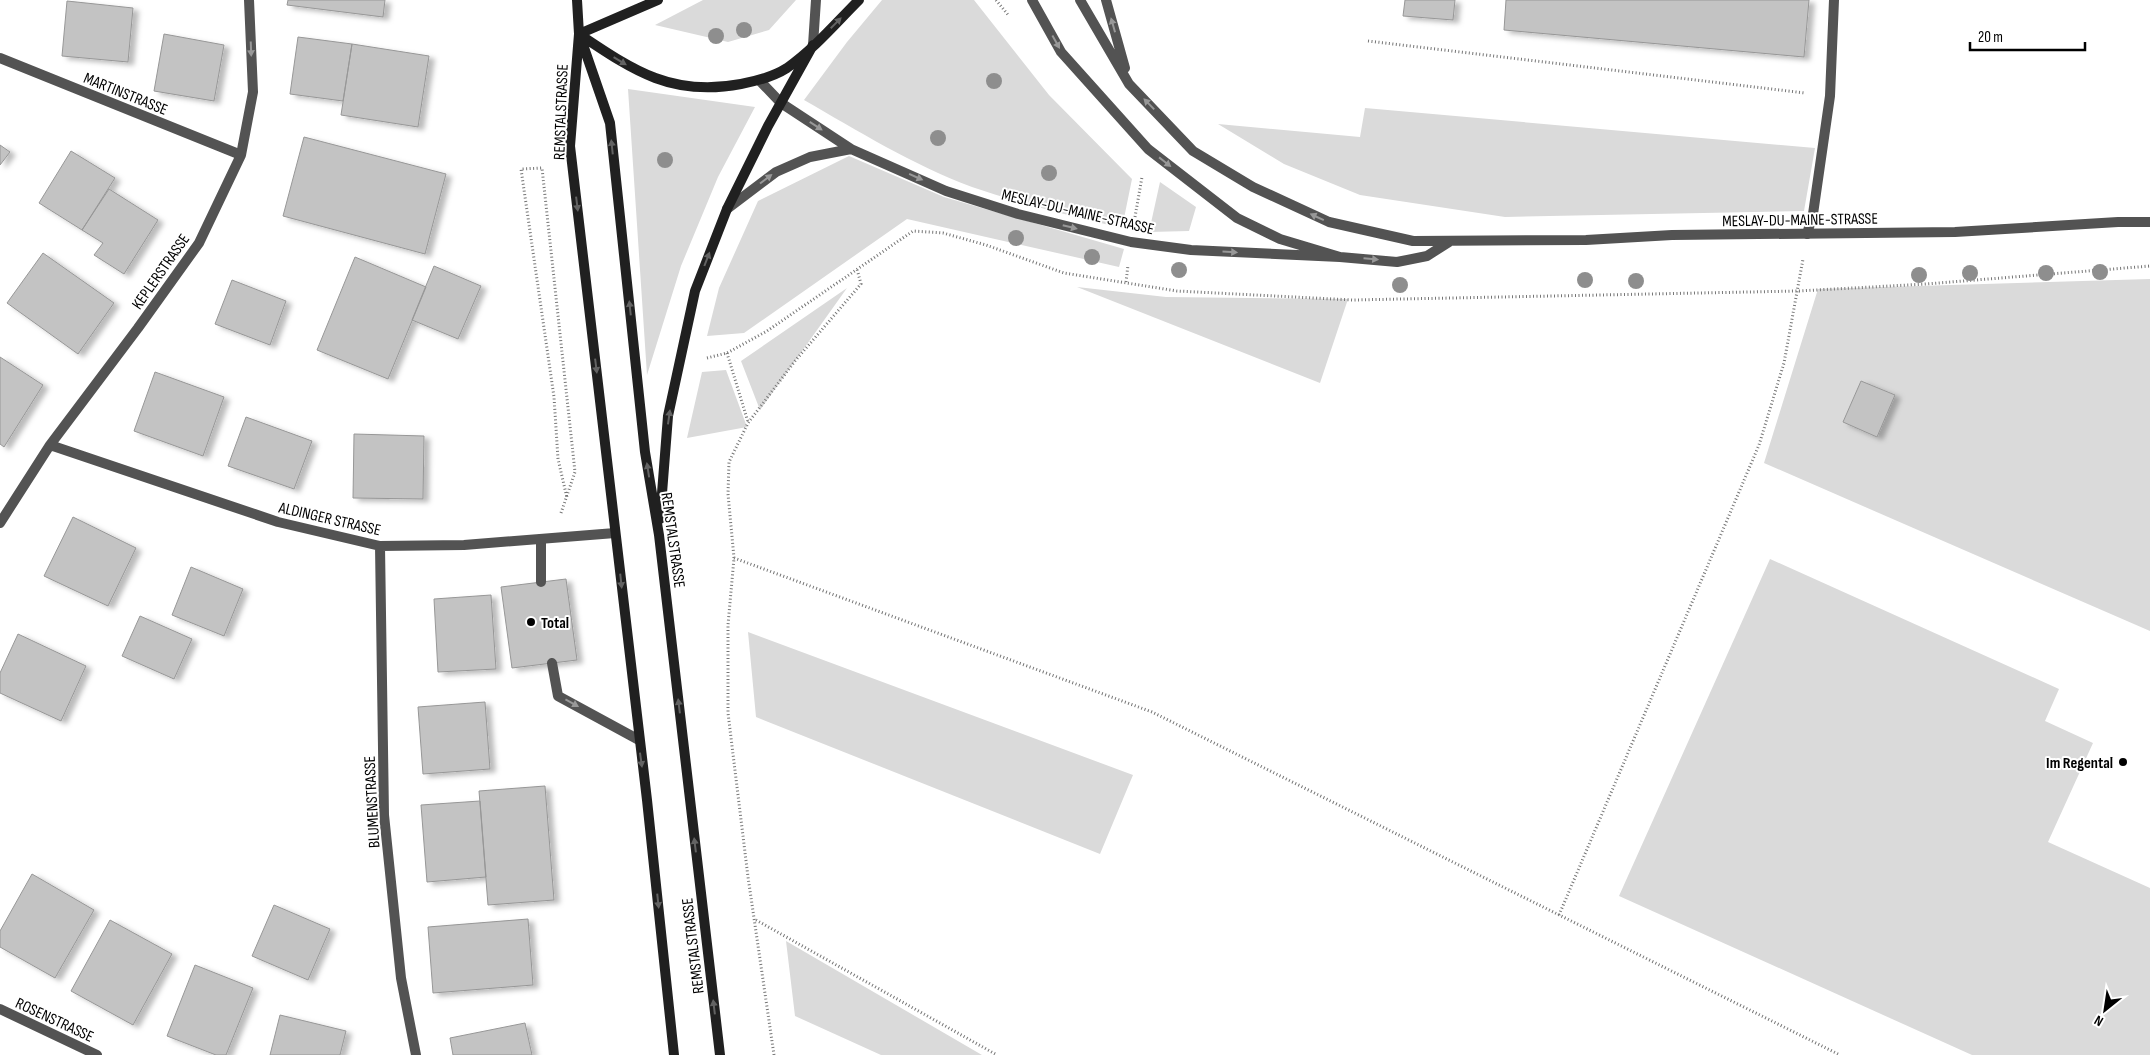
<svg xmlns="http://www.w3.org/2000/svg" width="2150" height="1055" font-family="'Sofia Sans Condensed',sans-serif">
<defs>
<filter id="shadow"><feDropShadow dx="5.5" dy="3" stdDeviation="2.5" flood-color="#0004"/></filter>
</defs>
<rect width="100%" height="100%" fill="#fff"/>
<path fill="#dadada" d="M703 0H796L769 30 728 42 655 25Z
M882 0H974L1049 95 1132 179 1122 228C1072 216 1021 204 972 187 913 165 858 131 804 100L847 42Z
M628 89 755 107 718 177 681 266 647 375Z
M1365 108 1815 148 1804 211 1505 217 1360 195 1284 164 1218 124 1360 137Z
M849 156 944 197 1124 249 1119 267 907 219 744 333 707 336 719 288 758 201Z
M1160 182 1196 207 1189 231 1149 232Z
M2150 279V631L1764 463 1818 289Z
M1077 287 1166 297 1348 299 1320 383Z
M847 288 760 410 741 361Z
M726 370 747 427 687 438 702 372Z
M1770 559 2059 689 2045 721 2093 743 2048 842 2150 888V1055H1972L1619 896Z
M748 632 1133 775 1100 854 756 717Z
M786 941 982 1055H881L795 1016Z"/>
<path fill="#c3c3c3" stroke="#979797" filter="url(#shadow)" d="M288 0H385L383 17 287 5Z
M1405 0H1455L1453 20 1403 16Z
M1506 0H1809L1804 57 1504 30Z
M67 1 133 8 128 62 62 56Z
M164 34 224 45 214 101 154 91Z
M298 37 352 44 343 101 290 94Z
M352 44 429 56 418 127 341 115Z
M304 137 446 174 425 254 283 216Z
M0 145 10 152 0 165Z
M71 151 115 178 82 230 39 203Z
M109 189 158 220 124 274 94 255 103 243 82 230Z
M43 253 114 303 78 354 7 303Z
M355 257 426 287 388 379 317 350Z
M434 266 481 286 458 339 412 320Z
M232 280 286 301 270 345 215 324Z
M0 357 43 385 4 447 0 444Z
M155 372 224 397 203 456 134 431Z
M1861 381 1895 395 1877 437 1843 422Z
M246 417 312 441 294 489 228 466Z
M354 434 424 436 423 499 353 498Z
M73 517 136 548 108 606 44 576Z
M191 567 243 589 224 636 172 615Z
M566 579 577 660 512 668 501 587Z
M491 595 496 669 438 672 434 599Z
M140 616 192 639 174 679 122 656Z
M18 634 86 666 61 721 0 693V673Z
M485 702 490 769 423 774 418 707Z
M545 786 554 900 488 905 479 791Z
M480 801 486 877 427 882 421 805Z
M32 874 94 910 55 978 0 947V931Z
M274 905 330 929 308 980 252 956Z
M528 919 533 985 433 993 428 927Z
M110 920 172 954 133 1025 71 991Z
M195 965 253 988 226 1055H216L167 1036Z
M280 1015 346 1031 340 1055H270Z
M525 1023 532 1055H453L450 1038Z"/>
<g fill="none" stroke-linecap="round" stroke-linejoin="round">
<path stroke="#757575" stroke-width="3" stroke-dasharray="1 2.5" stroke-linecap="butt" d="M996 0 1009 16
M1368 41 1805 93
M1135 217 1142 177
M1126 282 1128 265
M727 353 748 422
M707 358 727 353 767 331 913 231 943 233 986 245 1064 273 1177 291 1353 300 1798 291 1926 284 2150 266
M561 513 575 472 542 168 521 169 554 397 558 459 567 498
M734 558 1152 712 1840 1055
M1559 915 1759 445 1784 363 1803 259
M756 920 997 1055
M774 1055 748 877 728 713V625L734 558 728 494 729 462 748 423 795 361 861 284 857 269"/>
<path stroke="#535353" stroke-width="10" d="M813 45 816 0
M1807 234 1813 214 1830 96 1834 0
M541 539V582
M552 663 558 696 639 740"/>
<path stroke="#535353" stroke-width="10" d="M1032 0 1061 52 1148 149 1237 218 1280 239 1340 257 1397 262 1427 256 1449 242
M1080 0 1129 84 1193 151 1253 187 1329 222 1413 241 1586 240 1672 235 1955 232 2118 222H2150
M1106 0 1125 68
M0 58 241 155
M760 81 781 103 851 149
M727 209 776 172 810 157 851 149 946 191 1018 214 1131 242 1191 250 1340 257
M50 445 278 522 380 546 464 545 615 533
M0 523 50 445 138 328 199 243 241 155 253 92 249 0
M380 546 384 815 401 978 416 1055
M0 1009 97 1055"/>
<path stroke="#202020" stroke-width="10" d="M577 0 579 34 570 146 647 800 674 1055
M579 34C634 71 672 97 741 84 757 81 773 77 787 68 814 49 836 23 859 0
M579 34 658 0
M581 39 610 123 645 452 659 535 720 1055
M660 519 668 416 695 291 727 209 768 126 813 45"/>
</g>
<g fill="#8e8e8e">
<circle cx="744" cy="30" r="8"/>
<circle cx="716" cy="36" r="8"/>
<circle cx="994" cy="81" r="8"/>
<circle cx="938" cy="138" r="8"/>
<circle cx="665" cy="160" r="8"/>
<circle cx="1049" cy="173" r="8"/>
<circle cx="1016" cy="238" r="8"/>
<circle cx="1092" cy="257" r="8"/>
<circle cx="1179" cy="270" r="8"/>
<circle cx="2100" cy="272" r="8"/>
<circle cx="1970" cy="273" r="8"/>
<circle cx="2046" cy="273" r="8"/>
<circle cx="1919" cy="275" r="8"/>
<circle cx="1585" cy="280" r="8"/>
<circle cx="1636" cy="281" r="8"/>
<circle cx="1400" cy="285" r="8"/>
</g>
<defs><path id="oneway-solid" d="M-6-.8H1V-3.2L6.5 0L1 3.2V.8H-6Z" transform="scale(1.25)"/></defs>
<g fill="#636363">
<use href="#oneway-solid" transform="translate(836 23) rotate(-45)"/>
<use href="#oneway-solid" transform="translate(620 61) rotate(31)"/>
<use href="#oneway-solid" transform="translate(612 147) rotate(-96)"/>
<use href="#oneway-solid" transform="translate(577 204) rotate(83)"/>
<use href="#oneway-solid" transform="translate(707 259) rotate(-69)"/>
<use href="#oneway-solid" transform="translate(630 308) rotate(-96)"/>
<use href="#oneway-solid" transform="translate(596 366) rotate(83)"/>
<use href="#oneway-solid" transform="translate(669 417) rotate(-82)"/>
<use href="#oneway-solid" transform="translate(648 470) rotate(-99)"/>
<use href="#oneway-solid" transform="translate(621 581) rotate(84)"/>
<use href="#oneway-solid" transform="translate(679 706) rotate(-97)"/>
<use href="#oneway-solid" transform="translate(641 760) rotate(82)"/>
<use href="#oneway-solid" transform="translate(695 845) rotate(-97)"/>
<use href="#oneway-solid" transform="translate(658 901) rotate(84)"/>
<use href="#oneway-solid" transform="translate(714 1007) rotate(-97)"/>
</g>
<g fill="#989898">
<use href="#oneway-solid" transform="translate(1113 25) rotate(-106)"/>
<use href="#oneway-solid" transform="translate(1056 42) rotate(61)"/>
<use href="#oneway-solid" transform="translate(251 49) rotate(88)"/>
<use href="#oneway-solid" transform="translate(1149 104) rotate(-134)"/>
<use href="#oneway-solid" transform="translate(816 126) rotate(33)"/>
<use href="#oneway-solid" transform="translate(1165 162) rotate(38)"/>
<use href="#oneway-solid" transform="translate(916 177) rotate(24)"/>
<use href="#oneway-solid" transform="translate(766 179) rotate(-37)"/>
<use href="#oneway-solid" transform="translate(1317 217) rotate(-155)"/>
<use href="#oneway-solid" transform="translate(1070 227) rotate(14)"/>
<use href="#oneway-solid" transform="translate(1230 252) rotate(3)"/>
<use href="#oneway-solid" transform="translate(1371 259) rotate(5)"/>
<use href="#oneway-solid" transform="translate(572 703) rotate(29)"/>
</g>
<g fill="#000" stroke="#fff" stroke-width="2">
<circle cx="531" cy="622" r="5"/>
<circle cx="2123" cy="762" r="5"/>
</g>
<g text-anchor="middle" stroke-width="4" stroke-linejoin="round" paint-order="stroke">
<g font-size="16" fill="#000" stroke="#fff">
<text transform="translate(126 93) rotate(22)" y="6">MARTINSTRASSE</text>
<text transform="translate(560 112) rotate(-88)" y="6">REMSTALSTRASSE</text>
<text transform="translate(1078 211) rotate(13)" y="6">MESLAY-DU-MAINE-STRASSE</text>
<text transform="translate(1800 219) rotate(-1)" y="6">MESLAY-DU-MAINE-STRASSE</text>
<text transform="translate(160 271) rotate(-55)" y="6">KEPLERSTRASSE</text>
<text transform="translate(330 518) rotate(13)" y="6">ALDINGER STRASSE</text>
<text transform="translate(674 540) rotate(82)" y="6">REMSTALSTRASSE</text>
<text transform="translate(371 802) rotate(-93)" y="6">BLUMENSTRASSE</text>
<text transform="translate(692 946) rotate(-97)" y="6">REMSTALSTRASSE</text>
<text transform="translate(55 1019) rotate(25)" y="6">ROSENSTRASSE</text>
</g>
<g font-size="16" font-weight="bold" fill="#000" stroke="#fff" text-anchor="start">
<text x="541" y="628">Total</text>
<text x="2113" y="768" text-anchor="end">Im Regental</text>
</g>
</g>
<g transform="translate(2105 1010) rotate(210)" stroke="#ffffff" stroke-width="4" paint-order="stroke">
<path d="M0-4L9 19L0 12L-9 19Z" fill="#000000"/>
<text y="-8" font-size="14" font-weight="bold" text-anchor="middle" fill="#000000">N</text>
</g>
<path d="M1970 42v8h115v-8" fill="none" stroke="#000000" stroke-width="2.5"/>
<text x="1978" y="42" font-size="15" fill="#000000" stroke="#ffffff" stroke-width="4" paint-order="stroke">20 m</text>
</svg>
